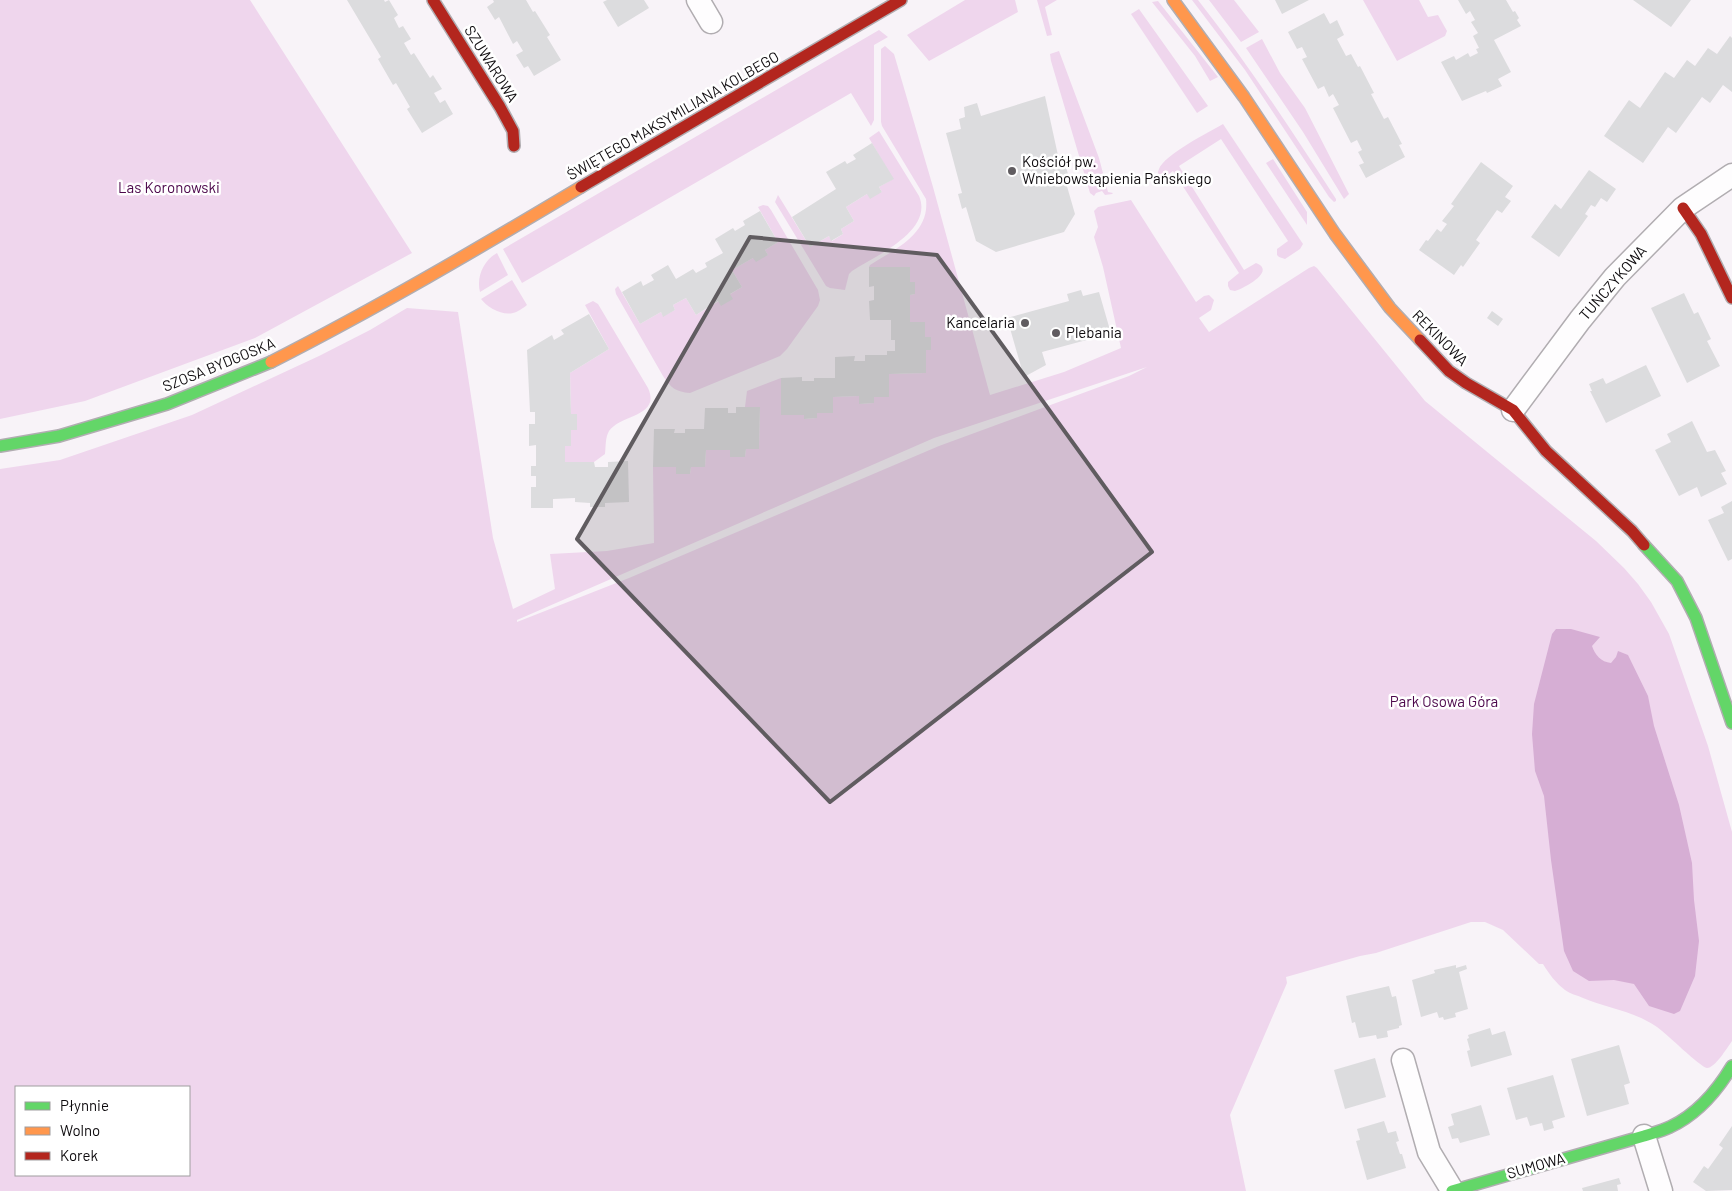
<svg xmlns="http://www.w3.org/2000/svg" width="1732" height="1191" font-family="Barlow,sans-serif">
<rect width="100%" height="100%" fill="#f8f3f8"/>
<path fill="#efd6ed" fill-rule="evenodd" d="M0 0H250L412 253 255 338 85 401 0 419Z
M965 0H1015L1018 12 929 61 907 35Z
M1037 0H1057L1045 7 1052 35 1047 36Z
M1192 0H1198C1248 64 1292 131 1336 199V201L1334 202 1329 197 1245 70Z
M1209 0H1234L1259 32 1241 42Z
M1363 0H1419L1428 17 1438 15 1447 31 1445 36 1397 61Z
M1158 1 1218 77 1210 81 1195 56 1152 2Z
M1139 9 1208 106 1197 113 1131 14Z
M879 30 888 37 874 45V120L871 126 851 93 522 283 503 249Z
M1262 39 1280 73 1305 108 1349 194 1344 199 1303 132 1246 48Z
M885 46 894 54 933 187 990 395 1064 372 1121 348 1103 267 1094 237 1098 227 1094 211 1098 207 1131 200 1196 302 1204 296 1209 295 1214 300 1211 310 1199 318 1209 332 1309 268 1314 266 1317 268 1425 401 1596 541 1624 568 1638 584 1651 602 1669 634 1708 746 1732 832V1041C1727 1048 1715 1068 1707 1068 1700 1067 1666 1033 1657 1027 1634 1011 1607 1008 1583 998 1577 995 1570 994 1565 990 1556 983 1549 974 1543 964H1539L1503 930 1485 922H1471L1376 953 1360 956 1286 977 1287 983 1230 1115 1246 1191H0V469L60 460 192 415 319 356 370 330 407 308 458 312 493 538 513 609 555 589 550 554 607 551 654 543 653 467H676V474H690L691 467H705L706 450H730V457H745L746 449H759L760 407H745L747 391 781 378V415H804V419L817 418V413H833V397L859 396 860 404 874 403V397H889V374L926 373V350H931V337H925V322H910V295L915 294V282H910V267H869L870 265C895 249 930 234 926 199L882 126 881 122V49ZM1147 367 1129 376 939 446 629 578 517 622V620L934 438ZM16 1087H189V1175H16Z
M1059 51 1099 158 1108 192 1113 193 1112 194 1105 195 1102 191 1096 193 1094 196 1090 193 1051 61 1050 54Z
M1223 124 1303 244 1300 249 1285 259 1279 257 1277 255V249L1288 241 1221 139 1179 166 1244 270 1256 263C1277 271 1243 289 1235 291L1230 290 1228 286V282L1239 273 1173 171 1159 181C1158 177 1157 173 1159 169 1164 155 1209 132 1223 124Z
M879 131 919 196C934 231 875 256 852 271L849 274 845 290 830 288 826 286 775 202 778 195 810 247 829 236 832 241 843 234 841 229 854 221 846 207 867 194 882 192 879 187 893 179 869 138Z
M1273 159 1307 212V225L1266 163Z
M763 205 768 206 771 210 818 290 820 300 818 306 787 349 780 356 690 393C676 392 671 388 663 376L616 294 615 289 618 286 640 324 661 312 663 316 675 310 673 305 686 298 696 315 742 287 732 270 753 258 768 255 765 250 778 242 758 207Z
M497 253 508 275 480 292C476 277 484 260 497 253Z
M512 280 527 305C523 308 518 312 513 313 502 316 487 307 481 299Z
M593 301 598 304 648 388C661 417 621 414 609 431 605 438 606 446 605 454L594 462H565V446L571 445V430L577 429V415L571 414 570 373 609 349 585 305Z"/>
<path fill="#d6aed4" d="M1556 629H1571L1600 637 1592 646C1595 655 1601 662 1611 663L1616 657 1618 651 1628 655 1648 696 1654 726 1679 805 1692 863 1694 900 1699 941 1695 976 1680 1011 1674 1014 1649 1006 1634 984 1614 980 1589 981 1573 971 1564 951 1551 860 1544 796 1535 771 1532 734 1534 704 1552 634Z"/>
<path fill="#dcdcde" d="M347 0H384L385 2 389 0 398 15 394 18 399 28 403 26 411 39 404 43 411 55 414 53 430 78 433 75 442 89 434 93 440 103 445 100 453 114 422 133 407 109 410 107 396 83 393 85 382 66 378 59 381 57Z
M493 0H526L533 12 535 11 550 35 547 37 561 60 534 76 528 66 524 68 516 55 523 51 517 41 513 44 499 17 495 20 487 7 494 2Z
M607 0H644L649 8 618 27 603 2Z
M1275 0H1309L1282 14Z
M1458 0H1506L1513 12 1515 11 1519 18 1517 20 1521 26 1494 40 1511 72 1498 79 1502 86 1487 93 1486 91 1462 101 1441 62 1454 56 1456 60 1468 53 1470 57 1478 53 1476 49 1479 48 1473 36 1478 33 1471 22 1475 20 1470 11 1466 14Z
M1633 0H1691L1671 27Z
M1324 13 1330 24 1337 20 1344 35 1337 39 1346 56 1351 54 1358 67 1360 66 1374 93 1371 94 1384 119 1388 117 1402 144 1399 145 1405 157 1366 178 1359 165 1364 163 1358 152 1362 150 1357 140 1351 143 1333 108 1339 105 1333 94 1329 97 1324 86 1318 89 1302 59 1307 57 1302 47 1297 49 1288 32Z
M1730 36 1732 38V92L1723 85 1710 103 1702 97 1676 133 1668 127 1643 163 1604 136 1629 100 1640 108 1665 72 1674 78 1687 60 1695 66 1708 48 1717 54Z
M1045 96 1059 160 1064 159 1066 167 1068 174 1064 176 1075 214 1064 232 996 252 976 241 966 207 962 209 958 194 962 193 946 133 961 129 959 119 965 117 964 107 977 103 981 116Z
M872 143 894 179 879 187 882 192 870 199 867 194 846 207 854 221 841 229 843 234 831 241 829 236 810 247 792 217 836 189 826 172 845 161 847 164 856 159 853 155Z
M1481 162 1513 186 1505 197 1511 201 1502 213 1497 210 1476 240 1480 243 1463 267 1461 265 1454 275 1419 250 1426 240 1428 241 1437 229 1441 232 1447 224 1442 221 1454 206 1451 204Z
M1589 170 1616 189 1607 202 1601 198 1595 207 1591 205 1585 214 1588 216 1559 257 1531 237 1555 204 1561 209Z
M760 211 778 242 765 250 768 255 756 262 753 258 732 270 742 287 730 294 733 299 721 306 718 301 696 315 686 298 673 305 675 310 663 317 661 312 640 324 622 292 641 281 643 286 654 280 651 275 668 265 676 279 693 269 696 273 707 267 705 263 723 253 715 239 733 228 735 231 745 225 743 221Z
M869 267H910V282H915V294L910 295V322H925V337H931V350H926V373L889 374V397H874V403L859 404V396L833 397V413H817V418L804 419V415H781V378L802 377V381H814V378H835V357L855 356 854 361H865V355H887V351H895V340H891V320H870L869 301 874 300V286L869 287Z
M1081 290 1083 296 1099 292 1110 330 1093 335 1094 338 1042 352 1046 365 1024 377 1007 318 1069 301 1067 294Z
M1684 293 1694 314 1698 312 1711 339 1707 341 1720 366 1687 383 1651 308Z
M1492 311 1503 319 1498 326 1487 318Z
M589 314 609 349 570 373 571 414H577V430H571V446H565V462H594L595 467H608V462L628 461 629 502 605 503V507H590V503L575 502V498L553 499V508H531V487H536V476H531V466H536V445L529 446V424H535V412H530L527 350 552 335 554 340 564 334 561 330Z
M1646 365 1661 396 1606 423 1590 391H1592L1589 384 1603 378 1606 384Z
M736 407H760L759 449H746L745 457H730V450H706L705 467H691L690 474H676V467H653L654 429H675L674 433H685V429H704L705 408H728V413H736Z
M1692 421 1707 452 1715 450 1726 471 1721 473 1727 484 1701 497 1697 487 1679 496 1655 450 1671 442 1667 434Z
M1732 501V559L1728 561 1708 520 1724 513 1721 507Z
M1456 965V968L1466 965 1467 969 1459 972 1468 1009 1455 1013 1456 1017 1444 1020 1443 1017 1439 1018 1437 1012 1421 1017 1412 980 1435 973 1434 970Z
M1389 986 1392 997 1396 996 1402 1025 1399 1026V1028L1387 1031 1388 1037 1377 1039 1376 1035 1359 1038 1355 1022 1352 1023 1346 996Z
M1490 1028 1492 1035 1505 1031 1512 1055 1471 1067 1467 1051 1470 1050 1467 1039 1469 1038 1468 1035Z
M1619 1045 1630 1083 1624 1085 1629 1104 1587 1116 1571 1059Z
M1375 1058 1386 1097 1345 1109 1334 1070Z
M1553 1075 1565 1117 1552 1121 1554 1128 1544 1131 1542 1123 1530 1126 1527 1117 1516 1120 1507 1088Z
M1481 1105 1490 1135 1460 1143 1458 1138 1452 1139 1448 1127 1454 1125 1451 1114Z
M1384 1121 1388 1133 1396 1131 1399 1141 1396 1142 1400 1154H1402L1406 1168 1367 1180 1356 1141 1360 1140 1357 1129Z
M1732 1126V1190L1706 1191 1693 1182 1704 1166 1708 1169 1723 1148 1719 1145Z
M1619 1178 1621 1184 1617 1185 1618 1191H1583L1582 1188Z"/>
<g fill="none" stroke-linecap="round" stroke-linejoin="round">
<defs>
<path id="street" d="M698 0 711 22
M1513 410 1580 320 1615 277 1683 208 1732 175
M1403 1060 1429 1152 1452 1190
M1644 1136 1661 1191"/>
<path id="fast" d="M0 446 59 436 167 404 271 362
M1644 545 1677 581 1696 618 1732 723
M1452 1191 1644 1136C1653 1133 1662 1131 1670 1127 1698 1114 1717 1091 1732 1066"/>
<path id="slow" d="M1173 0 1244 97 1335 234 1390 308 1420 340
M271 362C377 308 479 248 581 187"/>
<path id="jam" d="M433 0 500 107 513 131 514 146
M581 187 901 0
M1683 208 1701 234 1732 298
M1420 340 1449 371 1466 383 1513 410 1546 451 1632 531 1644 545"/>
</defs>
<use href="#street" stroke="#b1adb1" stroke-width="25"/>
<use href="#fast" stroke="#b1adb1" stroke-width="14"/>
<use href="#slow" stroke="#b1adb1" stroke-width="14"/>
<use href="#jam" stroke="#b1adb1" stroke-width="14"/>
<use href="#street" stroke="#fefdfe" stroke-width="22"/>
<use href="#fast" stroke="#63d668" stroke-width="11"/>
<use href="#slow" stroke="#ff974d" stroke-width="11"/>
<use href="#jam" stroke="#b3261e" stroke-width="11"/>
</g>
<path fill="#605c60" fill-opacity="0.2" stroke="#605c60" stroke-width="4" stroke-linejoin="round" d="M750 237 937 255 1152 552 830 802 577 539Z"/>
<g fill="#605c60" stroke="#fff" stroke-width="2">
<circle cx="1012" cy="171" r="5"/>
<circle cx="1025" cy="323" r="5"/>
<circle cx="1056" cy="333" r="5"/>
</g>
<g text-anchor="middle" stroke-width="5" stroke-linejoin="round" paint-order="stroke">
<g font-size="15" fill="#0e0b0e" stroke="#fff">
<text transform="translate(491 64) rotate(58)" y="5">SZUWAROWA</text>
<text transform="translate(673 116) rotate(-30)" y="5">ŚWIĘTEGO MAKSYMILIANA KOLBEGO</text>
<text transform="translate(1613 283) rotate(-49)" y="5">TUŃCZYKOWA</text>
<text transform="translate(1440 338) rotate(45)" y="5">REKINOWA</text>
<text transform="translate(219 365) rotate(-22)" y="5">SZOSA BYDGOSKA</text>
<text transform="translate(1536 1166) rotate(-16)" y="5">SUMOWA</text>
</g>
<g font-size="15" fill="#0e0b0e" stroke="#fff" text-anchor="start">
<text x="1022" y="167">Kościół pw.<tspan x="1022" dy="17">Wniebowstąpienia Pańskiego</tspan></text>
<text x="1015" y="328" text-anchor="end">Kancelaria</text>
<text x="1066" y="338">Plebania</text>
</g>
<g font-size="15" fill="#4c074b" stroke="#fff">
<text x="169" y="193">Las Koronowski</text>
<text x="1444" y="707">Park Osowa Góra</text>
</g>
</g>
<rect x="15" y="1086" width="175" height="90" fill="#ffffff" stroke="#9f9d9f"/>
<rect x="25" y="1102" width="25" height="8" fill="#63d668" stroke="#9f9d9f"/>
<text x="60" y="1111" font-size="15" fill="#0e0b0e">Płynnie</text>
<rect x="25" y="1127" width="25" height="8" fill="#ff974d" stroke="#9f9d9f"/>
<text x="60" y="1136" font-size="15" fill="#0e0b0e">Wolno</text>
<rect x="25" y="1152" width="25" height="8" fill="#b3261e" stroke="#9f9d9f"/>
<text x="60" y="1161" font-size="15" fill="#0e0b0e">Korek</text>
</svg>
